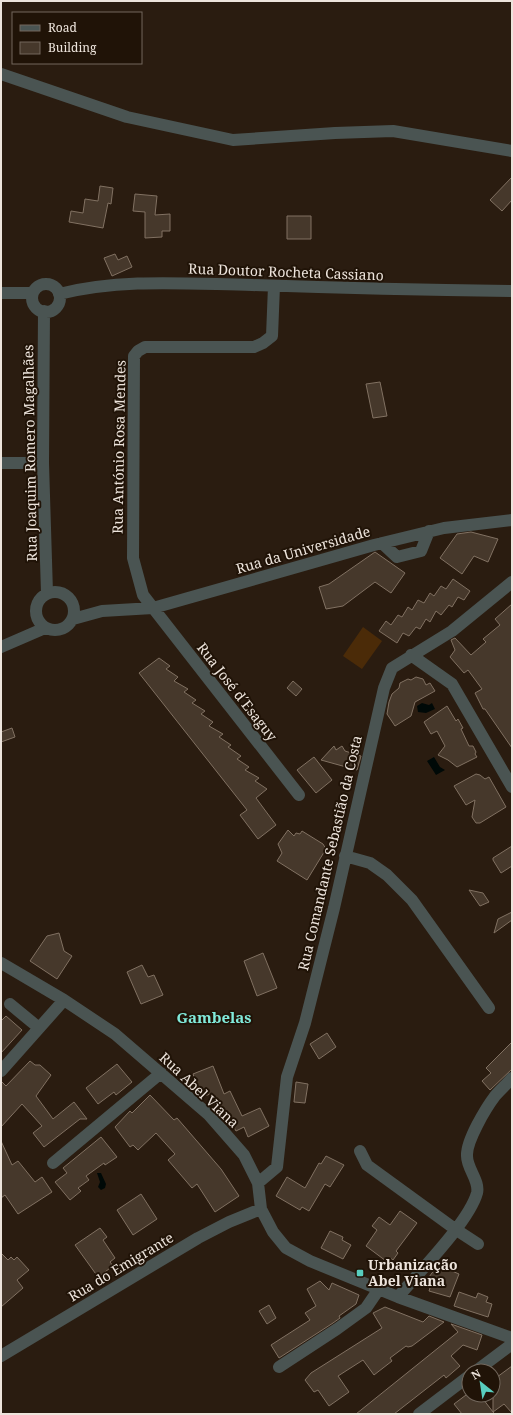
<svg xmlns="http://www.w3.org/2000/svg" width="513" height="1415" font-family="'Noto Serif',serif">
<rect width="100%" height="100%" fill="#2a1c10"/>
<path fill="#4b2b08" d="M363 627 382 641 362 669 343 656Z"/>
<path fill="#000907" d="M422 703 429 705 432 703 435 709 426 713 418 712 417 706Z
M434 757 440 767 445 770 436 775 427 761Z
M97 1173H101L106 1184 105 1188 101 1190 98 1187 100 1182Z"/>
<path fill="#46382b" stroke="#817162" d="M512 177V200L502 211 490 200Z
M100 186 113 188 111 204 108 203 103 228 69 222 71 211 83 213 85 199 98 201Z
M135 194 157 196 155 215 170 214V231H162V237L145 238V212L133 211Z
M287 216H311V239H287Z
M115 254 118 260 127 256 132 267 112 276 104 258Z
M380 382 387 416 373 418 366 384Z
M471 532 498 539 488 562 474 556 462 574 440 558 457 534Z
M375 552 405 573 391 593 375 582 343 606 326 609 319 587 329 584Z
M453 579 470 591 464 600 458 597 452 607 449 605 441 615 436 611 430 622 426 619 420 629 416 627 409 636 403 633 397 643 379 631 386 621 391 625 398 615 402 617 408 607 412 610 418 600 424 603 430 593 434 596 441 586 446 589Z
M512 604V748L485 709H483L475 693 482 689 468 670 464 673 450 657 455 650 451 640 455 638 471 655 486 642 483 639 500 625 495 619Z
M159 658 170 666 166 669 178 677 174 681 188 689 184 692 196 700 192 703 205 711 201 714 213 722 209 726 223 734 219 737 231 745 228 747 241 756 237 759 249 767 245 770 259 778 255 781 267 789 256 798 276 825 258 839 240 815 247 810 139 673Z
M416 677 423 679 426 685 430 683 435 691 415 702 411 716 395 726 387 714 389 702 392 694 399 688 400 683 408 679 411 680Z
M293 681 302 689 296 696 287 688Z
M447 706 456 721 458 719 463 728 461 729 469 746H473L476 752 475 754 477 757 457 767 448 760 438 755 445 746 437 731 431 734 424 722Z
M12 728 15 737 1 742V732Z
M334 746 336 750 342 746 345 751 361 756 357 770 321 760Z
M314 757 332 780 316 793 297 770Z
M476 774 480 775 485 779 489 777 506 807 480 823H476L472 817 475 800 466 805 454 786Z
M288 830 294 836 296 833 300 834 302 831 323 844 326 849 307 880 277 861 282 853 278 844Z
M512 846V866L501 873 493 860V858Z
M469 890 483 893 489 902 480 906Z
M512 912V920L494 933 498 919Z
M59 933 64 951 72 956 57 979 30 961 47 936Z
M263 953 277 988 257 996 244 961Z
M142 965 148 977 154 975 163 995 141 1004 127 972Z
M6 1016 22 1030 1 1053V1021Z
M327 1033 336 1047 319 1059 310 1044Z
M512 1042V1069L490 1090 482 1081 491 1073 486 1068Z
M30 1061 35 1065H40L51 1075 36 1096 53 1119 74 1102 87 1119H80L44 1147 33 1133 42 1126 22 1104 1 1127V1081L6 1086Z
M117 1064 132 1082 116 1095 114 1092 98 1104 86 1088Z
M213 1066 224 1094 230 1091 242 1116 260 1108 269 1126 248 1137 244 1127 236 1131 231 1122 227 1124 218 1114 210 1094 202 1097 193 1074Z
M296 1082 308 1084 305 1103 294 1102Z
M150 1095 174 1120 177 1118 221 1169 239 1196 215 1212 197 1184 192 1188 168 1160 175 1154 156 1133 138 1150 133 1145 130 1147 115 1127 130 1111 132 1113Z
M101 1137 117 1157 105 1165 104 1163 86 1176 89 1180 78 1188 81 1191 70 1200 55 1182 67 1173 63 1168Z
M1 1141 12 1165 18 1161 35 1182 42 1177 52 1192 18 1214 5 1195 1 1198Z
M326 1156 344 1165 330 1187 325 1184 309 1211 302 1207 300 1210 276 1196 287 1177 305 1188 319 1163 321 1164Z
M141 1194 157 1219 133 1235 117 1210Z
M400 1211 417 1223 396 1251 398 1253 393 1260 389 1257 386 1261 366 1246 377 1230 372 1226 379 1217 390 1225Z
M100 1228 107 1237 103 1240 115 1258 110 1262 113 1266 98 1277 75 1245Z
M330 1231 343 1237 342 1240 351 1245 343 1259 321 1248Z
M1 1253 8 1260 11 1257 14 1260 17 1257 29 1270 17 1280 23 1288 1 1307Z
M438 1265 459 1274 450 1297 429 1291 430 1288 423 1285Z
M320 1281 329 1290 332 1283 359 1295 356 1304 339 1316 340 1318 333 1323 279 1358 271 1345 310 1320 305 1313 316 1306 307 1289Z
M459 1292 476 1298 478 1293 488 1297 486 1302 492 1304 488 1317 454 1306Z
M269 1305 276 1318 267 1324 259 1311Z
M385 1307 423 1322 429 1316 444 1322 412 1346 408 1347 406 1346 390 1358 392 1361 374 1375 363 1360 338 1376 349 1392 329 1406 318 1390 314 1392 305 1380 311 1373 382 1328 373 1313Z
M451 1324 482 1335 477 1350 463 1345 451 1356 460 1366 446 1378 444 1375 394 1414H356L458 1332Z
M512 1366V1413L504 1404 493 1412 495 1414H462L454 1404 466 1395H480L493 1412V1380Z"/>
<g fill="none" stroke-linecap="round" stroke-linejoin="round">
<path stroke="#4a5452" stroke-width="12" d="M1 74 127 117 233 140 335 133 393 131 512 151
M32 298a14 14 0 1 1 28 0a14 14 0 1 1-28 0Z
M274 286 272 336 263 343 254 347H145L138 351 134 356 133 558 143 595 299 795
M1 293H33
M59 294C123 278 188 284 252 285 339 288 425 290 512 291
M44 311 43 463 47 593
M1 463H43
M382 543 397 557 421 551 429 531
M36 611a19 19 0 1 1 38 0a19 19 0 1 1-38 0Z
M73 619 102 611 153 608 374 545 444 528 512 520
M1 647 45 628
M411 655 452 684 512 787
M345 856 370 863 387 875 412 900 489 1008
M1 963 64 1000 115 1034 209 1115 244 1155 258 1183 261 1209 273 1232 286 1248 310 1261 398 1297 512 1338
M10 1004 39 1028
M1 1071 64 1000
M360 1151 367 1165 455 1229 478 1244
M53 1163 161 1073
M258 1183 277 1167 287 1077 305 1023 334 908 384 688 392 668 452 631 512 582
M398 1297C418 1273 469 1222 477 1193 480 1181 467 1169 467 1156 466 1141 486 1108 495 1096 500 1090 507 1084 512 1078
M1 1356 198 1238 229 1222 261 1209
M279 1367 337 1329 366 1308 379 1289
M476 1371 512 1344
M419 1414 469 1376"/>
</g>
<rect fill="#58cebf" stroke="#201307" stroke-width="1.5" x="356" y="1269" width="8" height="8" rx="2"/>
<g text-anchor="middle" stroke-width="4" stroke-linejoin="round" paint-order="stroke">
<g font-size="14" fill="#ede4dc" stroke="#201307">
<text transform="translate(286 272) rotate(2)" y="5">Rua Doutor Rocheta Cassiano</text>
<text transform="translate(119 447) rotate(-89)" y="5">Rua António Rosa Mendes</text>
<text transform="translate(30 453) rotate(-91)" y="5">Rua Joaquim Romero Magalhães</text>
<text transform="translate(303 550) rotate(-16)" y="5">Rua da Universidade</text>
<text transform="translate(237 692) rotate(52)" y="5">Rua José d´Esaguy</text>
<text transform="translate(330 853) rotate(-77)" y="5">Rua Comandante Sebastião da Costa</text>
<text transform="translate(199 1090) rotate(43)" y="5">Rua Abel Viana</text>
<text transform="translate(121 1267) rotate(-31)" y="5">Rua do Emigrante</text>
</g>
<g font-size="14" font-weight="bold" fill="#ede4dc" stroke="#201307" text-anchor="start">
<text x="368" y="1270">Urbanização<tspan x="368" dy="16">Abel Viana</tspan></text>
</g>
<g font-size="15" font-weight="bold" fill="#81eadb" stroke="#201307">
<text x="214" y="1023">Gambelas</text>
</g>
</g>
<rect width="513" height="1415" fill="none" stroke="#ede4dc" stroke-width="4"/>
<rect x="12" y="12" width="130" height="52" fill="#201307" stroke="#72675c"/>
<rect x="20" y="25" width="20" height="6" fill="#4a5452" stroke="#72675c"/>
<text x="48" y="32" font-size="12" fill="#ede4dc">Road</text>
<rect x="20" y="42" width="20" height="12" fill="#46382b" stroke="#72675c"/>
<text x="48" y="52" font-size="12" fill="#ede4dc">Building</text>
<g transform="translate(481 1383) rotate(330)"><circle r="19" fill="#201307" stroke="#72675c"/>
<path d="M0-3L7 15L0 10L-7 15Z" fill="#58cebf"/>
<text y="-6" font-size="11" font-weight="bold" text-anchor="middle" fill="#ede4dc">N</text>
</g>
</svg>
